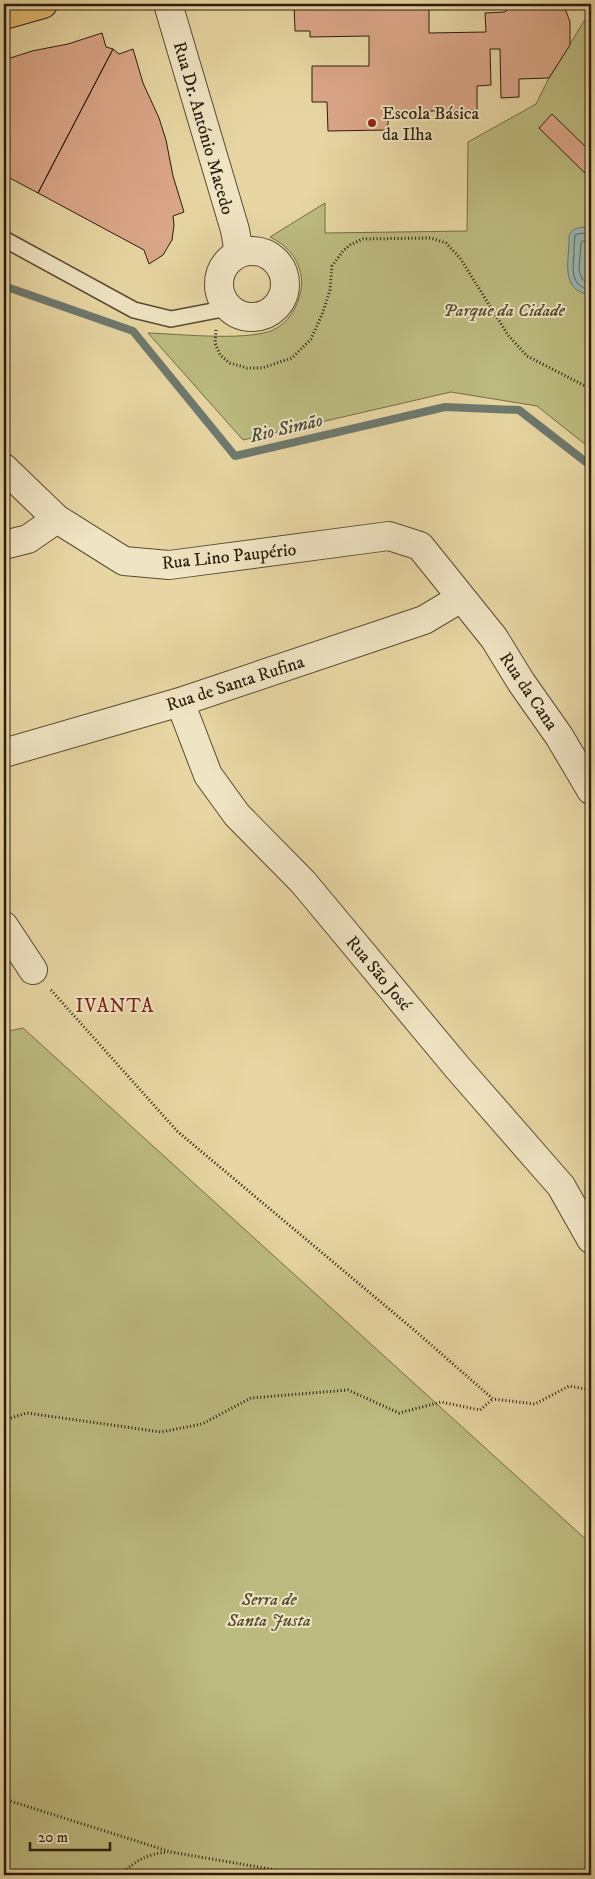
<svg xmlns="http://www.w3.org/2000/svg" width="595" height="1879" font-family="'IM FELL DW Pica',serif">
<rect width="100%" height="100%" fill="#e7d6a3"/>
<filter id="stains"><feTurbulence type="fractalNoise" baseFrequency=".004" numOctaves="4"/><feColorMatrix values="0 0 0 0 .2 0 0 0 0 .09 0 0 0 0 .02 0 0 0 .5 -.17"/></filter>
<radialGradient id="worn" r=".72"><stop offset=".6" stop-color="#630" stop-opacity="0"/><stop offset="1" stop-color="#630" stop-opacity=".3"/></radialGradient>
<path fill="#bdbc80" stroke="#746c46" d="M591 14V449L537 406 451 392 243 440 148 333C180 334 241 341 271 331 288 324 298 307 301 290 304 275 297 257 286 248 282 243 275 240 270 237L325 203V233L467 231 468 142 536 104 549 78 584 21Z
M23 1028 591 1544V1875H4V1032Z"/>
<path fill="#9bb7b0" stroke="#6e796e" d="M583 227 591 232V295C558 290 570 260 569 236 572 229 576 228 583 227Z"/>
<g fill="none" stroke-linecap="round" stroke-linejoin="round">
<path stroke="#626a5e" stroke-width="1" d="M591 236 582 233 575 235C574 242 574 249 574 256 572 272 572 287 591 290
M591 242 583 241 581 242 579 270 582 279 591 284"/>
<path stroke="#6e796e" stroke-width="8" d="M4 286 133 331 235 456 445 407 519 410 591 466"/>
</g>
<path fill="#dca789" stroke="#2a1c0c" d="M294 4H429V33L486 32 485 13 505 12 513 4H558L566 11 570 22V45L549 78 519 79V97L501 98 500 49H490L491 85 477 86V110L388 112V130L328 131 327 102H312V66H369V36L310 37V31H295Z
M102 33 106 47 113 49 38 193 4 175V60L32 51 68 44Z
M113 49 119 54 133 49 143 83 159 118 166 140 173 176 184 212 173 216 174 225 172 240 163 255 149 264 144 250 38 193Z
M552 114 591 152V179L539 128Z"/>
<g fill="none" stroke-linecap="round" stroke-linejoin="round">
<defs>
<path id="service" d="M4 239 134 310 171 319 228 308"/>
<path id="minor" d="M168 4 235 230 239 253
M219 284a33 33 0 1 1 66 0a33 33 0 1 1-66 0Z
M4 468 57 519 124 561 169 565 389 536 420 546 494 638 521 682 559 736 591 790
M4 545 28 539 57 519
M180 702 208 775 237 815 303 882 457 1067 561 1186 591 1239
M4 753 180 702 424 620 461 598
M4 926 33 970"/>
<path id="primary" d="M4 15 43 4"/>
</defs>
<use href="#service" stroke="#594a32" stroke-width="18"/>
<use href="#minor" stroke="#594a32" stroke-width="30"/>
<use href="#primary" stroke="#2a1c0c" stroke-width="30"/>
<path stroke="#2a1c0c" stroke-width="3" stroke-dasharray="1 2.5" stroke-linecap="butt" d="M216 330 215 343 220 355 230 363 247 368H262L292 358 311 339 323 312 330 290 332 266 343 251 350 245 363 239 431 238 446 243 460 258 508 335 527 356 591 389
M51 990 177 1131 413 1329 493 1399 535 1404 569 1386 591 1390
M4 1420 27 1413 161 1432 202 1424 251 1398 348 1390 399 1413 441 1402 480 1410 493 1399
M4 1799 171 1852 305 1875
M121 1874C137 1860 147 1854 168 1852
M118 1875 121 1874 124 1875"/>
<use href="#service" stroke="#efe4c3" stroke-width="15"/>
<use href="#minor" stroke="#efe4c3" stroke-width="28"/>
<use href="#primary" stroke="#e4bb72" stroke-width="28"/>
</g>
<circle fill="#8f2418" stroke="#efe4c3" stroke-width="2" cx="372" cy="123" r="5"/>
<g text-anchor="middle" stroke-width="4" stroke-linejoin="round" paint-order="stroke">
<g font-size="18" fill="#2a1c0c" stroke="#efe4c3" text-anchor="start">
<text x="382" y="119">Escola Básica<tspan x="382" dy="21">da Ilha</tspan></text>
</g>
<g font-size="18" fill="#2a1c0c" stroke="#efe4c3">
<text transform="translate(204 128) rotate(74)" y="6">Rua Dr. António Macedo</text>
<text transform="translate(229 556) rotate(-6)" y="6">Rua Lino Paupério</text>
<text transform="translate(235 683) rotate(-18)" y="6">Rua de Santa Rufina</text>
<text transform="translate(529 691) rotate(56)" y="6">Rua da Cana</text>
<text transform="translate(379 973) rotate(50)" y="6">Rua São José</text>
</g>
<g font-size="18" font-style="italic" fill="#564c2f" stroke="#efe4c3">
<text x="504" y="316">Parque da Cidade</text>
<text x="269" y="1605">Serra de<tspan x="269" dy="21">Santa Justa</tspan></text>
</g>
<g font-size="19" font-style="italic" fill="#4c4a3d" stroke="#efe4c3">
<text transform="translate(286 427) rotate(-13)" y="7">Rio Simão</text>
</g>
<g font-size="19" letter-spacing="1" fill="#7a1f14" stroke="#efe4c3">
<text x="115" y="1012">IVANTA</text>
</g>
</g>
<rect width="595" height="1879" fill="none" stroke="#e7d6a3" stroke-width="20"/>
<rect x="5" y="5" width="585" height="1869" fill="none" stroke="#2a1c0c" stroke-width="2.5"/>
<rect x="10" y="10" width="575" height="1859" fill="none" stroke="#2a1c0c"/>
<path d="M30 1842v8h80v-8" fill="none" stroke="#2a1c0c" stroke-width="2.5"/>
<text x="38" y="1842" font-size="15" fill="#2a1c0c" stroke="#efe4c3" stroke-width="4" paint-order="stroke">20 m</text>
<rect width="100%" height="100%" filter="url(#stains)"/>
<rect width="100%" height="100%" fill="url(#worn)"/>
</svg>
